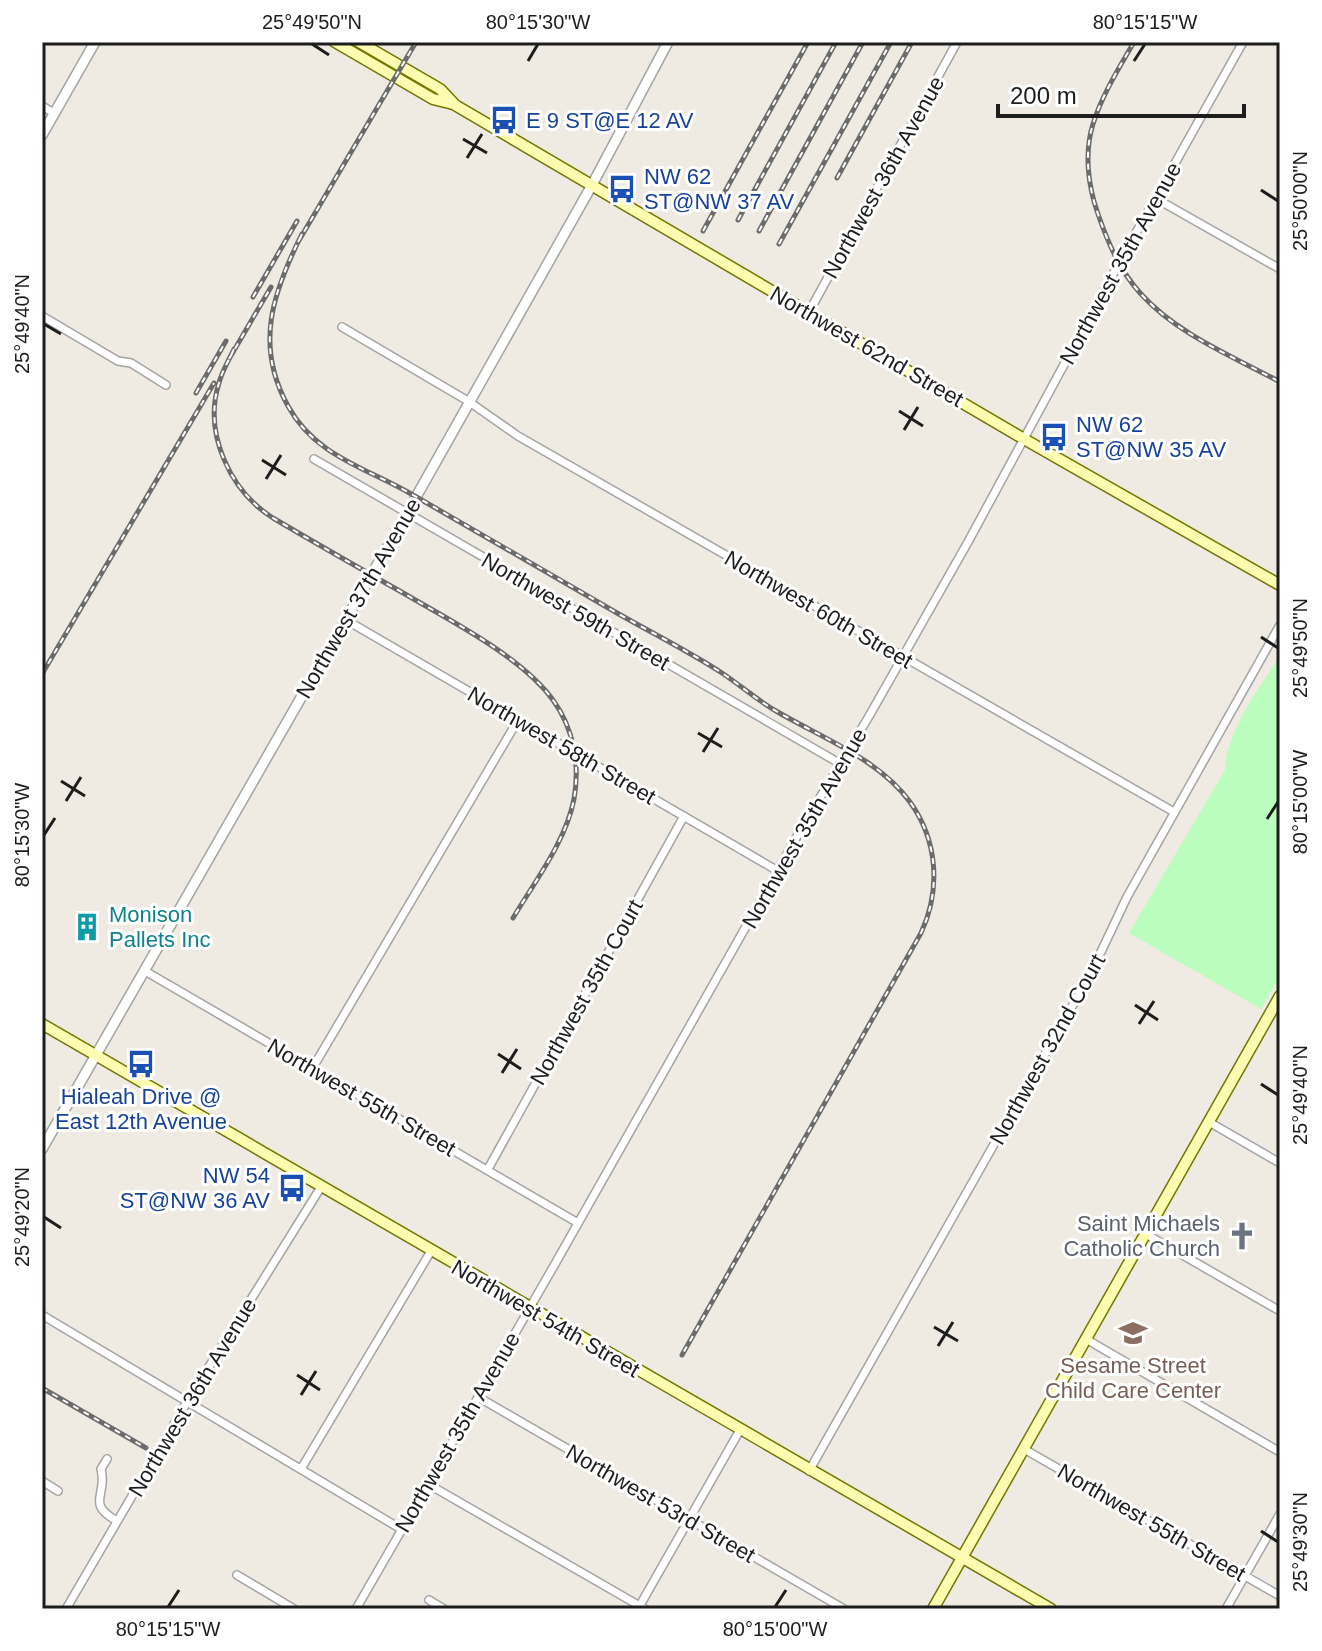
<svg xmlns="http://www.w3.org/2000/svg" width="1322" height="1651" font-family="Helvetica,sans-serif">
<rect width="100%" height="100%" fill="#efeae2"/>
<path fill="#bbfdbd" d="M1280 655V975L1261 1009 1129 933 1225 770C1227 729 1259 690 1280 655Z"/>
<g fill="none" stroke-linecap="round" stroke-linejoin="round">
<defs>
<path id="minor" d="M42 106 54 113
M1155 198 1280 269
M809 312 957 42
M42 316 118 361 131 363 166 385
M342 327 468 401 518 436 1174 812
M314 459 839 763
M346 620 778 871
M145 971 578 1223
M312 1069 518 720
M1209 1122 1280 1163
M488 1169 684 816
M1146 1234 1280 1311
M42 1315 401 1529
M1086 1339 1280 1452
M478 1397 844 1609
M1024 1449 1280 1596
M107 1459 101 1469C108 1496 85 1503 117 1521
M301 1469 431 1251
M809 1471 1091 973 1127 897 1280 625
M42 1481 58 1491
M428 1484 645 1609
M237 1575 294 1609
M429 1600 444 1609
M639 1607 740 1430
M66 1609 187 1402 321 1187
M356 1609 555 1264 804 824 868 718 968 542 1119 263 1243 42
M1226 1609 1280 1514"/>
<path id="tertiary" d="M42 135 95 42
M42 1149 407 513 592 185 668 42"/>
<path id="secondary" d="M335 42 433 99 453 104
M359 42 440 89 455 105 1024 439 1280 585
M42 1024 1051 1609
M933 1609 1280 996"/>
</defs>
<use href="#minor" stroke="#a4a4a4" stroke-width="10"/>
<use href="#tertiary" stroke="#a4a4a4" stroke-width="12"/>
<use href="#secondary" stroke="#717700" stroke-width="13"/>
<use href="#minor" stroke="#fff" stroke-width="7"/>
<use href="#tertiary" stroke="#fff" stroke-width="9"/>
<use href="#secondary" stroke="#fdfdb1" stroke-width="10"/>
<defs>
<path id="rail" d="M1134 42C1119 68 1102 95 1093 124 1084 153 1088 186 1098 214 1108 243 1120 271 1141 294 1177 334 1234 357 1280 382
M837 178 912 42
M738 220 836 42
M703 231 808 42
M759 231 863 42
M302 234C273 292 254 345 288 406 315 456 367 468 413 495 481 534 549 573 617 613 652 633 688 651 722 673 740 685 757 700 776 711 820 737 879 759 910 802 938 841 941 890 921 933L682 1355
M298 242 416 42
M779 244 891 42
M253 297 297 221
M234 349C229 360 222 371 219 383 203 433 230 491 273 518 317 544 361 569 405 594 451 621 522 657 553 700 574 729 580 765 574 799 566 841 535 881 513 918
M229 359 271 287
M196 393 226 341
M42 674 214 383
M42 1388 146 1448"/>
</defs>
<use href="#rail" stroke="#6b6b6b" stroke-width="5"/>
<use href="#rail" stroke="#fff" stroke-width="2" stroke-dasharray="6" stroke-linecap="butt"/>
</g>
<path fill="none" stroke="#1d1d1d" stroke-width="3" d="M312 44 329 55M528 61 538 44M1134 61 1145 44M463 139 487 153M467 158 482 134M1261 190 1278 201M44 324 61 334M899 411 923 426M904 430 918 407M262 460 286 475M266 479 281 455M1261 637 1278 648M698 733 722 747M703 752 718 728M61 781 85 796M66 801 81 777M1267 819 1278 802M44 835 55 818M1135 1005 1158 1020M1139 1024 1154 1001M498 1054 521 1069M502 1073 517 1049M1261 1084 1278 1095M44 1217 61 1228M934 1327 958 1341M938 1346 953 1322M297 1375 320 1390M301 1395 316 1371M1261 1531 1278 1542M168 1607 179 1590M775 1607 786 1590"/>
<defs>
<symbol id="bus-bare" viewBox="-9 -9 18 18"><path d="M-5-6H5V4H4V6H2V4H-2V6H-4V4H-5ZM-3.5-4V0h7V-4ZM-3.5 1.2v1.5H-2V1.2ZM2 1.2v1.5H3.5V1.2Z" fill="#1a4fb4" stroke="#fff" stroke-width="2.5" paint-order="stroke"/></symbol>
<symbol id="building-bare" viewBox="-9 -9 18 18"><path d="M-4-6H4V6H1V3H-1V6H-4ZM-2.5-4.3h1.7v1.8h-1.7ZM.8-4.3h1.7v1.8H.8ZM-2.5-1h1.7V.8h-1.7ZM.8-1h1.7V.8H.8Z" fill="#0f9aa8" stroke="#fff" stroke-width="2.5" paint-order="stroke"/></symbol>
<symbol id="church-bare" viewBox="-9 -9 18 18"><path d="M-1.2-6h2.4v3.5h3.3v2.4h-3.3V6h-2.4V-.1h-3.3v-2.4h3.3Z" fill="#6b7280" stroke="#fff" stroke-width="2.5" paint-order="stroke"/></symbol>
<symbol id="school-bare" viewBox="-9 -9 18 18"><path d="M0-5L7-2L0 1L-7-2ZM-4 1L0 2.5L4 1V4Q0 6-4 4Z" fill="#8d6e63" stroke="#fff" stroke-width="2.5" paint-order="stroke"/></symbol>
</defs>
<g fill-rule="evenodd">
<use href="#bus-bare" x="484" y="100" width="40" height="40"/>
<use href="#bus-bare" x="602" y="169" width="40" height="40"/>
<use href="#bus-bare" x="1034" y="417" width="40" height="40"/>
<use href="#building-bare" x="67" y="907" width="40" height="40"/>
<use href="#bus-bare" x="121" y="1044" width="40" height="40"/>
<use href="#bus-bare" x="272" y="1168" width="40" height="40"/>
<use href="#church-bare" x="1222" y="1216" width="40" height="40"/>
<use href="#school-bare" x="1113" y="1313" width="40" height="40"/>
</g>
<g text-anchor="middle" stroke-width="6" stroke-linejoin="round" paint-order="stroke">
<g font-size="22" fill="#164399" stroke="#fff" text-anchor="start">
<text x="526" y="128">E 9 ST@E 12 AV</text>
<text x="644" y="184">NW 62<tspan x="644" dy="25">ST@NW 37 AV</tspan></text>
<text x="1076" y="432">NW 62<tspan x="1076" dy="25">ST@NW 35 AV</tspan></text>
<text x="141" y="1104" text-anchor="middle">Hialeah Drive @<tspan x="141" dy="25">East 12th Avenue</tspan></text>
<text x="270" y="1183" text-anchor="end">NW 54<tspan x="270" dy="25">ST@NW 36 AV</tspan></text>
</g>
<g font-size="22" fill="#1d1d1d" stroke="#fff">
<text transform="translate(883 177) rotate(-61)" y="8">Northwest 36th Avenue</text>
<text transform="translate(1120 263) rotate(-61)" y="8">Northwest 35th Avenue</text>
<text transform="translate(867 346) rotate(30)" y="8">Northwest 62nd Street</text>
<text transform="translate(358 598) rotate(-60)" y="8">Northwest 37th Avenue</text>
<text transform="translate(819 609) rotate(30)" y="8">Northwest 60th Street</text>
<text transform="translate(576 611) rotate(30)" y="8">Northwest 59th Street</text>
<text transform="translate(562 745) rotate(30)" y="8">Northwest 58th Street</text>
<text transform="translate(804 828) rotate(-60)" y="8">Northwest 35th Avenue</text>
<text transform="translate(586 992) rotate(-61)" y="8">Northwest 35th Court</text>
<text transform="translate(1047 1049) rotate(-61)" y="8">Northwest 32nd Court</text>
<text transform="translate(362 1097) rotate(30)" y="8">Northwest 55th Street</text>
<text transform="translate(546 1318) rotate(30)" y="8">Northwest 54th Street</text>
<text transform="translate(192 1397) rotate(-59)" y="8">Northwest 36th Avenue</text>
<text transform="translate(457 1432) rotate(-60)" y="8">Northwest 35th Avenue</text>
<text transform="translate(661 1503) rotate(30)" y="8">Northwest 53rd Street</text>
<text transform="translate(1152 1522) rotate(30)" y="8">Northwest 55th Street</text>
</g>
<g font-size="22" fill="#0d838f" stroke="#fff" text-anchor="start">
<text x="109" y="922">Monison<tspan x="109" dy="25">Pallets Inc</tspan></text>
</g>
<g font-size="22" fill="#5b616d" stroke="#fff" text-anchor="end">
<text x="1220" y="1231">Saint Michaels<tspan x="1220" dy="25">Catholic Church</tspan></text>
</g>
<g font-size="22" fill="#785e54" stroke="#fff">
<text x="1133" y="1373">Sesame Street<tspan x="1133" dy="25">Child Care Center</tspan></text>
</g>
</g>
<rect width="1322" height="1651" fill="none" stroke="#ffffff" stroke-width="88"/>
<path d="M998 104v12h246v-12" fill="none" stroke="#1d1d1d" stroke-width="4"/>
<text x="1010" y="104" font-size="24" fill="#1d1d1d" stroke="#ffffff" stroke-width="6" paint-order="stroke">200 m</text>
<rect x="44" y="44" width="1234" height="1563" fill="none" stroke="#1d1d1d" stroke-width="3"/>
<g font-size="20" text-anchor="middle" fill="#1d1d1d">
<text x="312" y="29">25°49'50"N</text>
<text x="538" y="29">80°15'30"W</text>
<text x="1145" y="29">80°15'15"W</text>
<text transform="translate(1300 201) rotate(-90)" y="7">25°50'00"N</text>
<text transform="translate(22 324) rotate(-90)" y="7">25°49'40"N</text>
<text transform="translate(1300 648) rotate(-90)" y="7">25°49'50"N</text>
<text transform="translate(1300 802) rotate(-90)" y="7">80°15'00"W</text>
<text transform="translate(22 835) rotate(-90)" y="7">80°15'30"W</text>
<text transform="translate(1300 1095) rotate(-90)" y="7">25°49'40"N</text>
<text transform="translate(22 1217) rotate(-90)" y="7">25°49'20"N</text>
<text transform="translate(1300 1542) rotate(-90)" y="7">25°49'30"N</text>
<text x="168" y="1636">80°15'15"W</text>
<text x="775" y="1636">80°15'00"W</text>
</g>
</svg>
